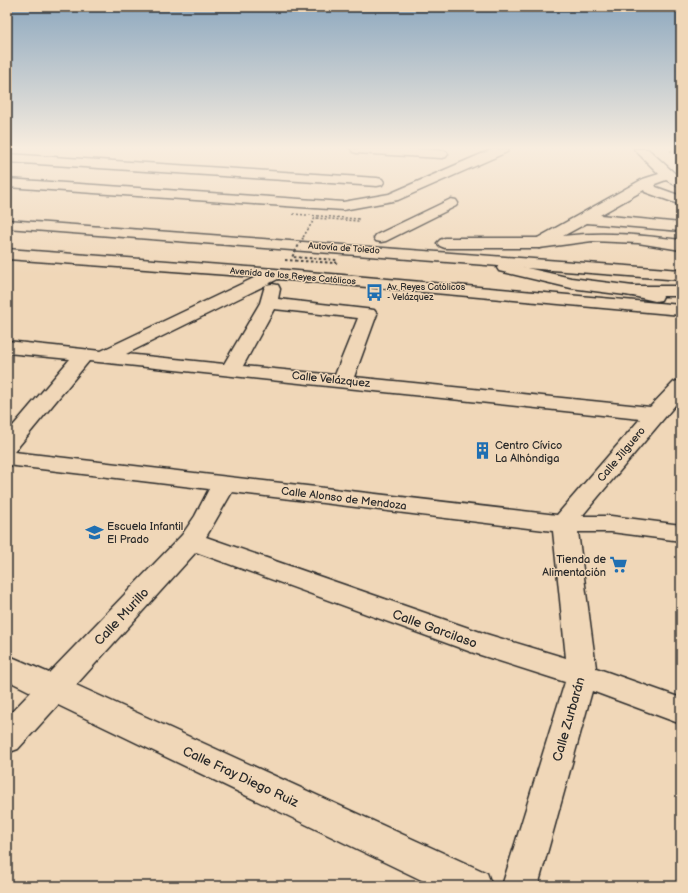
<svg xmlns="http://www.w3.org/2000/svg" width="688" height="893" font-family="'Balsamiq Sans',sans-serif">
<rect width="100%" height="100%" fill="#f0d7b8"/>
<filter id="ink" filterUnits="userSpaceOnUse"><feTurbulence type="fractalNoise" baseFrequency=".025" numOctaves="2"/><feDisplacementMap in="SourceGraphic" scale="8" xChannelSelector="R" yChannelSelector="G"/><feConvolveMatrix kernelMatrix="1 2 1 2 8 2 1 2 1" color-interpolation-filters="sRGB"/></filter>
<g filter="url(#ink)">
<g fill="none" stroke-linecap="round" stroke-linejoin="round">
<defs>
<path id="minor" d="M351 149H421L446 151 448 154 446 157 442 158 357 153 353 152Z
M493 149H509L507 152 398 200 343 210 7 187V179L343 202 389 194Z
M634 149H648L681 179V188L666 180 655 184 656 187 681 196V205L645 192 644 190 600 215 681 223V231L587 223 563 236C605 231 640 235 681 240V250L638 243 592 241 539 248 534 246 531 243 534 240 643 179 659 174Z
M7 154 377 178 382 179 384 182 382 185 377 186 7 162Z
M451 199 456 200 458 203 456 206 386 241 381 242 376 241 374 238 376 235Z
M7 249 275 269 681 305V315L278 279 126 354 224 364 260 303 264 289 266 285 272 284 278 285 280 289 278 299 374 310 377 314 354 377 650 407 674 382 681 380V398L582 516H611L681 525V541L611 532H578L596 668 681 698V724L592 691 538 886H502L565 682 471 652 196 552 76 685 487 873 492 886H434L58 705 18 749 7 753V717L31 692 7 680V655L49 673 182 535 195 516 209 489 7 465V433L70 359 7 353V341L101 351 256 277 7 259ZM274 309 358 318 335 375 243 366ZM89 361 640 419 557 515 14 452ZM232 492 553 531 566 658 486 634 206 537Z
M505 263 571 278 633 286 661 292 663 296 661 300 655 301 633 296 571 288 499 271 497 268 499 265Z"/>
<path id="highway" d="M7 220 681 270V280L7 228Z
M445 238H539L544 240 547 243 544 246 539 248H445L440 246 437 243 440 240Z
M633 286H681V296H633L627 295 625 291 627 287Z"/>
</defs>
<use href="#minor" stroke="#2b2b2b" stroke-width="3"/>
<use href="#highway" stroke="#2b2b2b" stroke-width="3"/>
<path stroke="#2b2b2b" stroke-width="1.5" stroke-dasharray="2 2" stroke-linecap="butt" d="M670 151 681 149"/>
<use href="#minor" fill="#f0d7b8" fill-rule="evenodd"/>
<use href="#highway" fill="#f0d7b8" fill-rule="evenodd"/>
<path stroke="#2b2b2b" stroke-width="1.5" stroke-dasharray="2 2" stroke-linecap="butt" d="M293 214 359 219 358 221 315 218 302 239"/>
<path stroke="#2b2b2b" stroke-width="2" stroke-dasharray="2.5 2.5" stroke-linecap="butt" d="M285 260 336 263 337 260 292 257 303 238"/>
</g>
</g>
<linearGradient id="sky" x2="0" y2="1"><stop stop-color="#8da8bf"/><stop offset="0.54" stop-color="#f8eddf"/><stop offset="1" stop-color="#f8eddf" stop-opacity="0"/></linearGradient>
<rect width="688" height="274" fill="url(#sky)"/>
<defs>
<symbol id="bus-bare" viewBox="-9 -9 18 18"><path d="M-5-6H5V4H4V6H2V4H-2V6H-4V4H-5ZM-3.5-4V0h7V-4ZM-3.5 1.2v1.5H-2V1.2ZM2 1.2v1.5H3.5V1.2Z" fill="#1f6fb2" stroke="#f0d7b8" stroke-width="2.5" paint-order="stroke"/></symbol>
<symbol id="building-bare" viewBox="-9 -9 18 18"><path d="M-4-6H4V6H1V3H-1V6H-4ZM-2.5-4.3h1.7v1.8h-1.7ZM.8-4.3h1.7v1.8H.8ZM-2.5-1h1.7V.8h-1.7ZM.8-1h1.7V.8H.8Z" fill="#1f6fb2" stroke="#f0d7b8" stroke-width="2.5" paint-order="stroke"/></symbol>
<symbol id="school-bare" viewBox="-9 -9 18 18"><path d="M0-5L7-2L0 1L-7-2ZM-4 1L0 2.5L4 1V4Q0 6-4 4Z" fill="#1f6fb2" stroke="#f0d7b8" stroke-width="2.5" paint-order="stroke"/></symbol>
<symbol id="supermarket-bare" viewBox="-9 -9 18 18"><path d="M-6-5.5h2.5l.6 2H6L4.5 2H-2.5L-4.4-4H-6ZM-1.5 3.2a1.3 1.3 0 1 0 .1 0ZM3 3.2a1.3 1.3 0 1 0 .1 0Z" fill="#1f6fb2" stroke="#f0d7b8" stroke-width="2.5" paint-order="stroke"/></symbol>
</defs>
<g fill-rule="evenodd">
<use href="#bus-bare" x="362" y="280" width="25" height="25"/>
<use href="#building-bare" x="470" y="438" width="25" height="25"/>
<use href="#school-bare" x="82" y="520" width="25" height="25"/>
<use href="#supermarket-bare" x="606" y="552" width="25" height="25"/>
</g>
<g text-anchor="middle" stroke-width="3" stroke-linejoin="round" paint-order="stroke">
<g font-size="9" fill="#2b2b2b" stroke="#f0d7b8">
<text transform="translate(344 248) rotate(4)" y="3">Autovía de Toledo</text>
<text transform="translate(293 276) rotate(5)" y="3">Avenida de los Reyes Católicos</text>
</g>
<g font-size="9" fill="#2b2b2b" stroke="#f0d7b8" text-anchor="start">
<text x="387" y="290">Av. Reyes Católicos<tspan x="387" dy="10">- Velázquez</tspan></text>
</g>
<g font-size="11" fill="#2b2b2b" stroke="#f0d7b8">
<text transform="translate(331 379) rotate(6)" y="4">Calle Velázquez</text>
<text transform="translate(621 454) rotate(-50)" y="4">Calle Jilguero</text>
<text transform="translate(344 498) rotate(7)" y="4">Calle Alonso de Mendoza</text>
</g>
<g font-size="11" fill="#2b2b2b" stroke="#f0d7b8" text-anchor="start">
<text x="495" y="449">Centro Cívico<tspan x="495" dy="13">La Alhóndiga</tspan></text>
<text x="107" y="530">Escuela Infantil<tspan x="107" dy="13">El Prado</tspan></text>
<text x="606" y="563" text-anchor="end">Tienda de<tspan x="606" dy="13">Alimentación</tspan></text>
</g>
<g font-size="13" fill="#2b2b2b" stroke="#f0d7b8">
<text transform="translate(121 616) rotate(-47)" y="5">Calle Murillo</text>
<text transform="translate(435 628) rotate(20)" y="5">Calle Garcilaso</text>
<text transform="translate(568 719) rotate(-74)" y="5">Calle Zurbarán</text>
<text transform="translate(241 776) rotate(25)" y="5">Calle Fray Diego Ruiz</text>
</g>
</g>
<rect width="688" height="893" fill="none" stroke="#f0d7b8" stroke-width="24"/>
<rect x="12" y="12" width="664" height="869" fill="none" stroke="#2b2b2b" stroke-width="1.5" filter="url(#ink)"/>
</svg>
